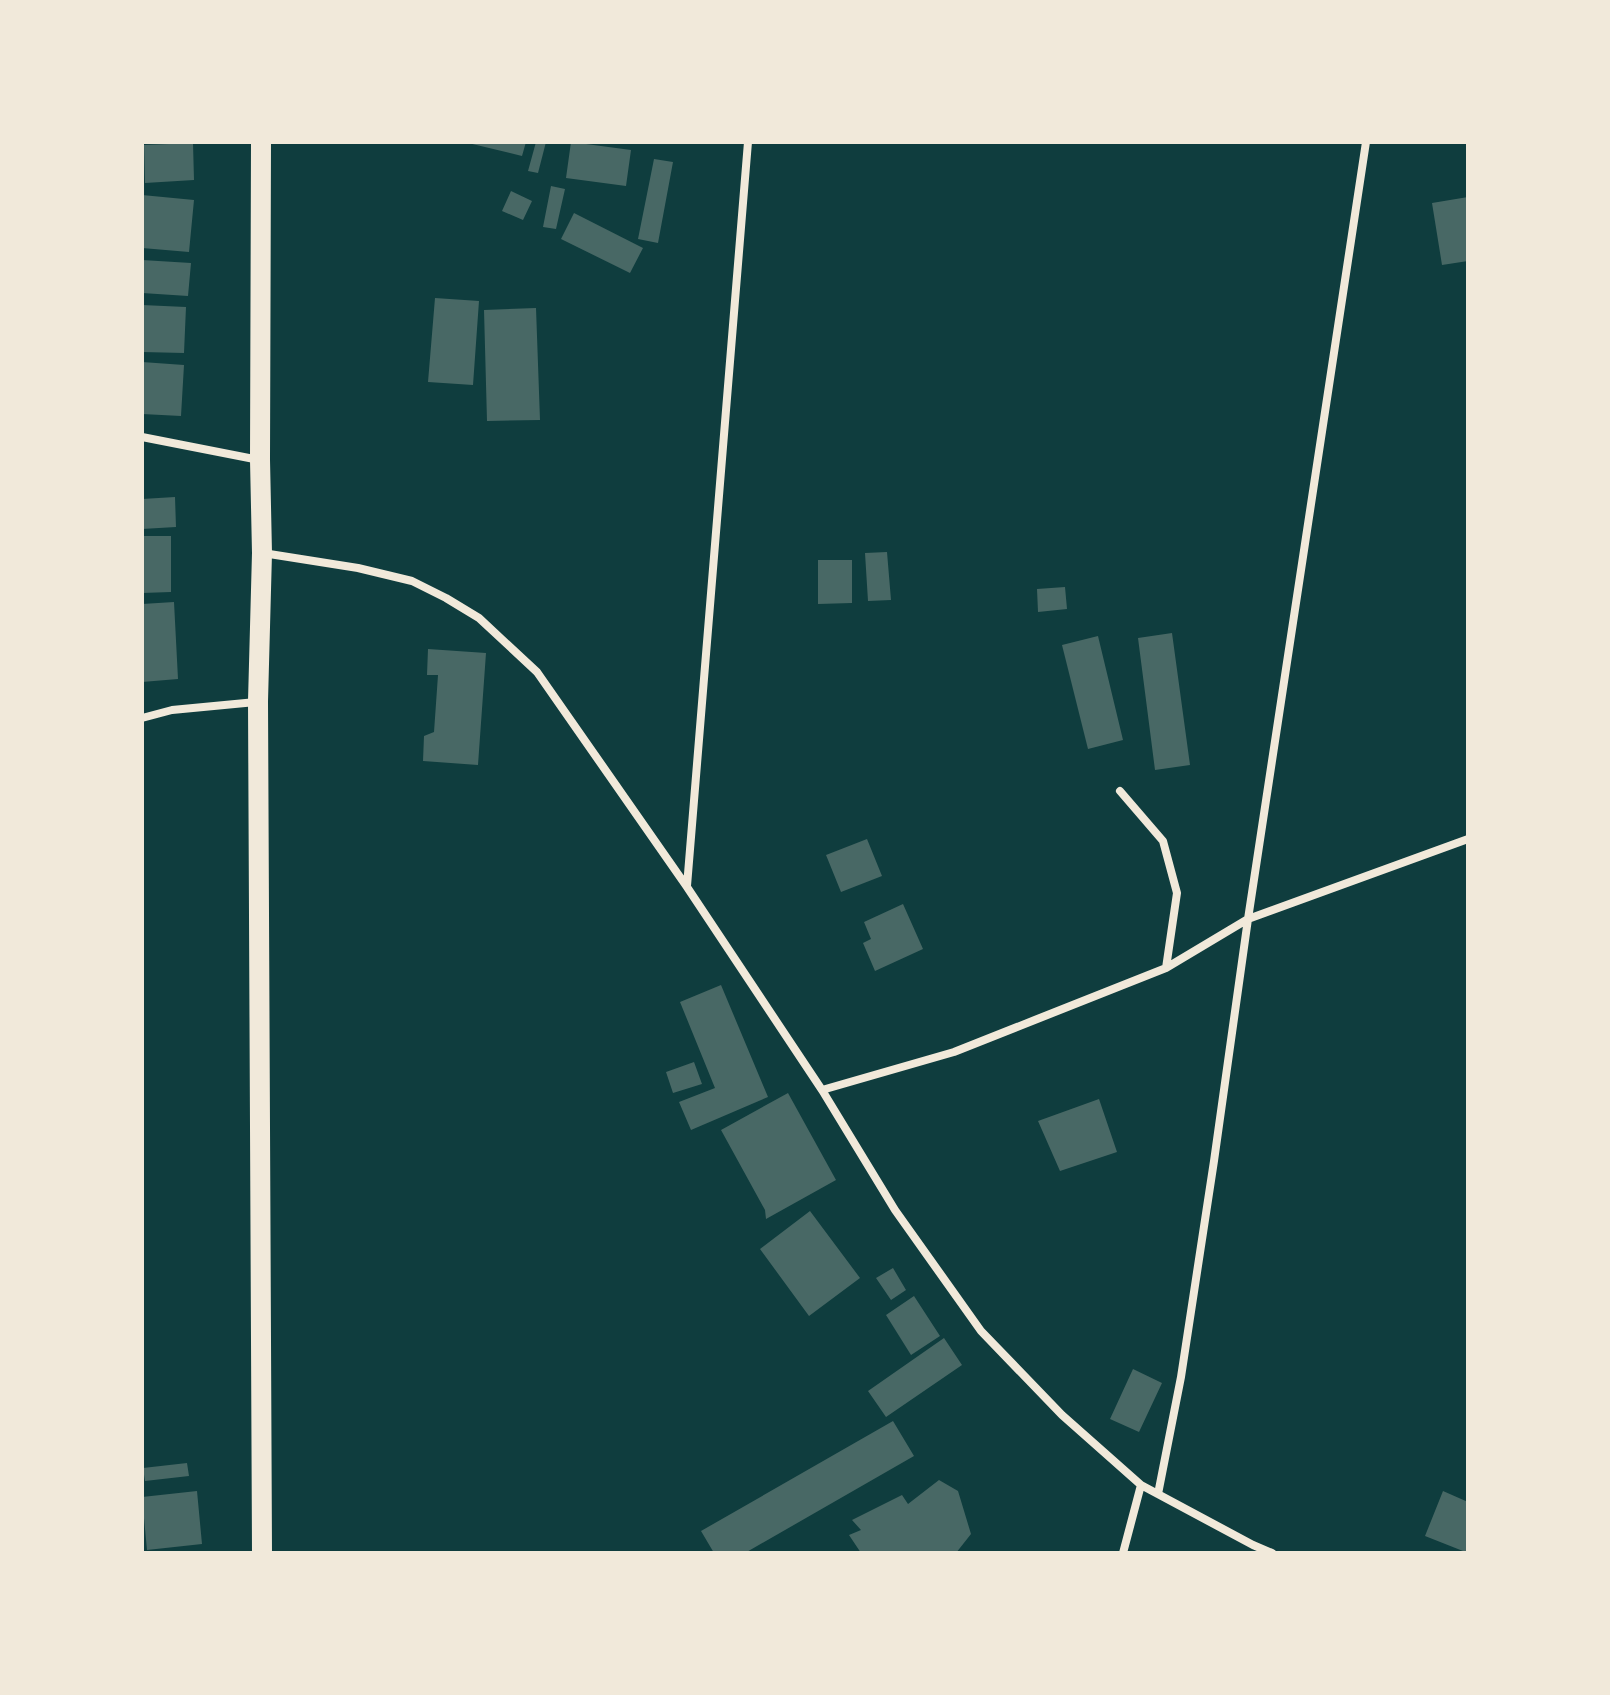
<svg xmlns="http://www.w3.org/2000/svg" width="1610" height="1695" font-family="'Asap Condensed',sans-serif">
<rect width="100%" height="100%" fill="#0f3d3e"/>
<path fill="#486865" d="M464 142H526L522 156Z
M536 142H546L538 173 528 171Z
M571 142 631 150 626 186 566 178Z
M193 143 194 180 145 183 144 145Z
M654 159 673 162 658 243 638 239Z
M551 186 565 189 556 229 543 227Z
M511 191 532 201 523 220 502 211Z
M142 195 194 200 189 252 142 248Z
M1468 197V261L1442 265 1432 203Z
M574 213 643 248 630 273 561 239Z
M142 260 191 263 188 296 142 293Z
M435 298 479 301 473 385 428 382Z
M142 305 186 307 184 353 142 352Z
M536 308 540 420 487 421 484 310Z
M142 362 184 365 181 416 142 414Z
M175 497 176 527 142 529V499Z
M142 536H171V592L142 593Z
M887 552 891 600 868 601 865 553Z
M818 560H852V603L818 604Z
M1065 587 1067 609 1038 612 1037 589Z
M174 602 178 679 142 682V604Z
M1172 633 1190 765 1155 770 1138 638Z
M1098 636 1123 740 1088 749 1062 645Z
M428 649 486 653 478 765 423 761 424 736 434 732 438 675H427Z
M867 839 882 876 841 892 826 855Z
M903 904 923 949 875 971 863 943 871 939 864 922Z
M721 985 768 1097 691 1130 679 1102 715 1088 680 1002Z
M694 1062 702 1084 673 1093 666 1072Z
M788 1093 836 1180 766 1219 765 1210 721 1130Z
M1099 1099 1117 1152 1060 1171 1038 1121Z
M810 1211 860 1278 809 1316 760 1249Z
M893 1268 906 1290 891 1300 876 1278Z
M914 1296 940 1336 911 1355 886 1315Z
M944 1338 962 1365 886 1417 868 1391Z
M1133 1369 1162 1383 1139 1432 1110 1419Z
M893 1421 914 1456 745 1553H714L701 1531Z
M187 1463 189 1476 145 1481 143 1468Z
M939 1480 958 1491 971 1534 956 1553H861L849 1535 861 1530 852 1520 902 1495 908 1504Z
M197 1491 202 1544 147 1550 142 1497Z
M1443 1491 1468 1502V1553L1425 1536Z"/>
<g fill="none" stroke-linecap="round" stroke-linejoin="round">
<path stroke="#f1e9da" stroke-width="8" d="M142 437 259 460
M263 553 358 568 412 581 446 598 479 618 537 672 687 887 822 1090 895 1210 981 1331 1062 1415 1141 1485 1253 1545 1272 1553
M142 718 172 710 256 702
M1120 791 1163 841 1177 893 1166 968
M687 886 748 142
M822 1090 954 1052 1166 968 1248 919 1468 839
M1158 1494 1181 1377 1214 1161 1248 919 1366 142
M1123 1553 1141 1485"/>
<path stroke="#f1e9da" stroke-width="20" d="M261 142 260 460 262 553 258 701 262 1553"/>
</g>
<rect width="1610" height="1695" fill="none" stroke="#f1e9da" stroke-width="288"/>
</svg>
